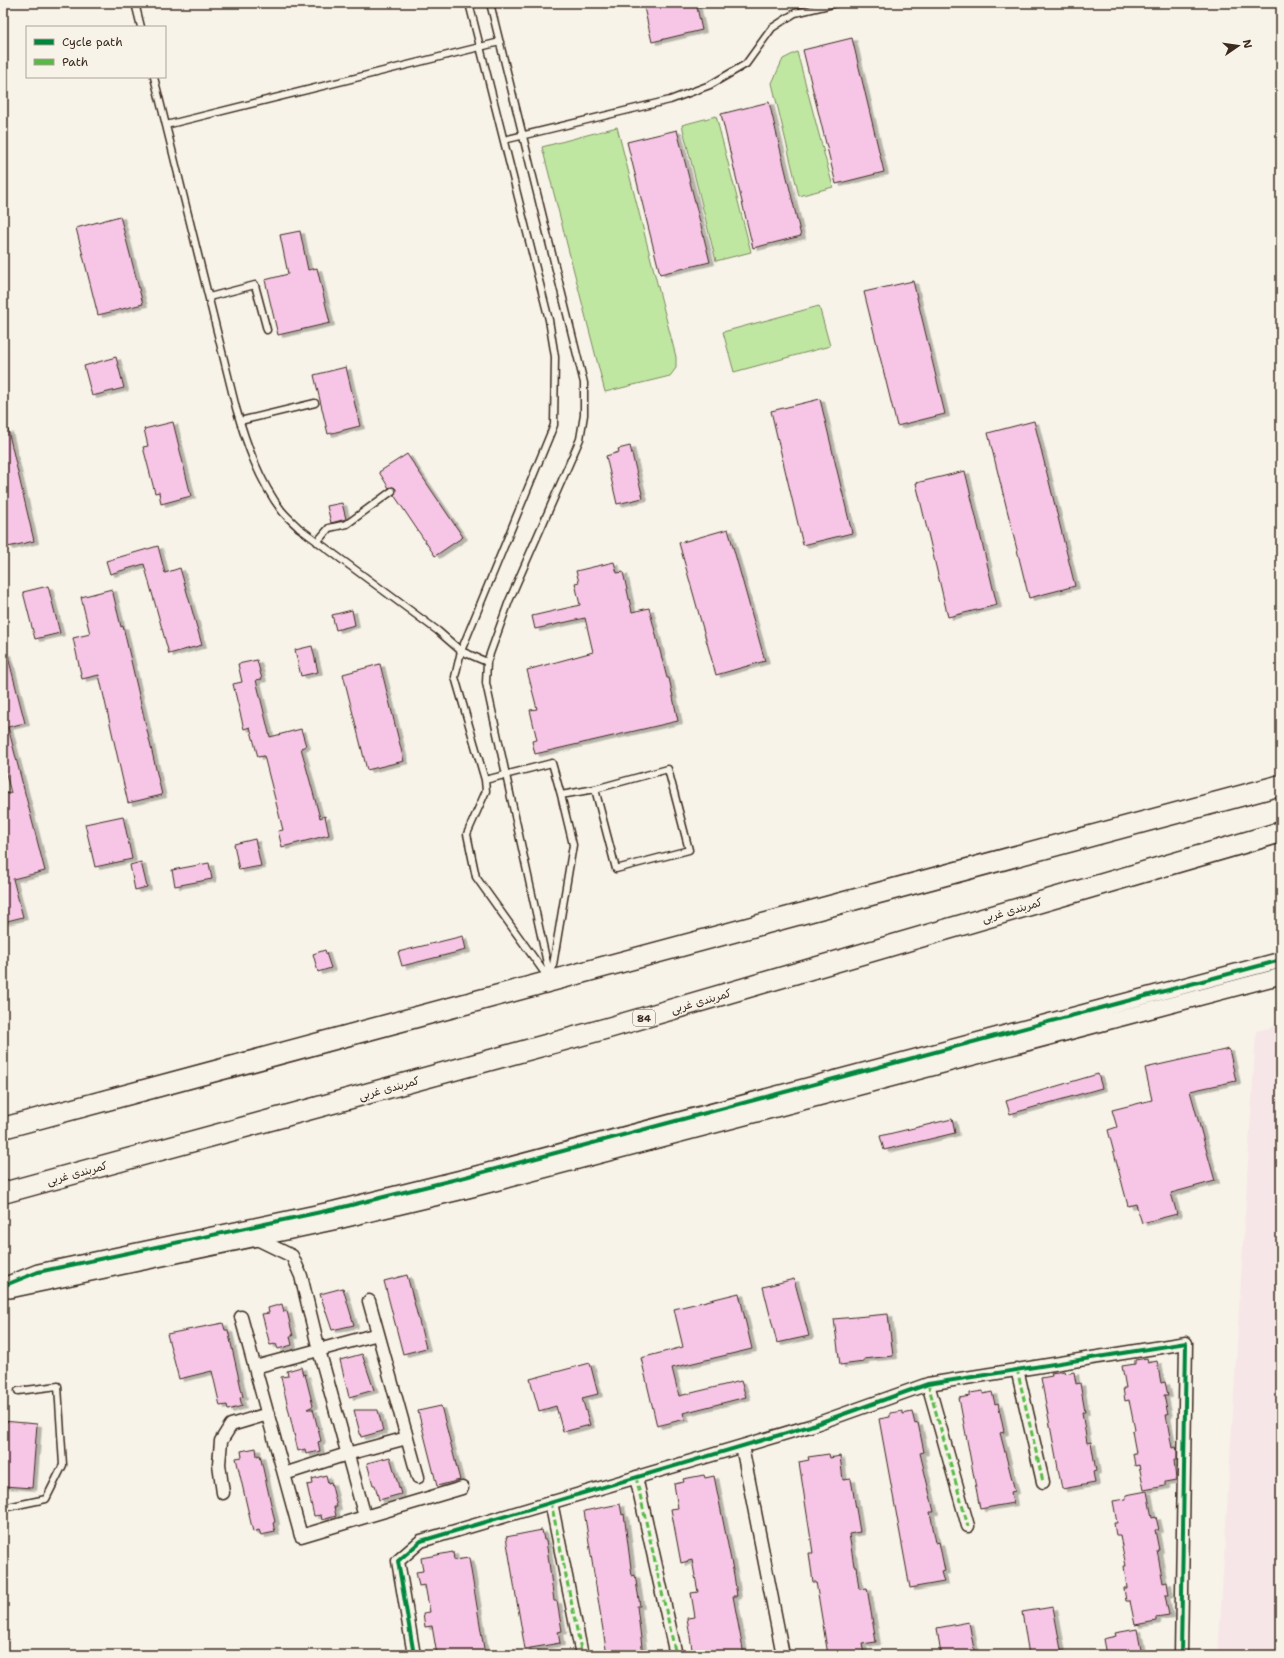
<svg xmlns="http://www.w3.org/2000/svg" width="1284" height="1658" font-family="'Shantell Sans','Playpen Sans Arabic',sans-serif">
<defs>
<filter id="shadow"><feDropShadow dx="4.5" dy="2.5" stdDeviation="0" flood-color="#0004"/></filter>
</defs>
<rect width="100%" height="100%" fill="#f7f3e8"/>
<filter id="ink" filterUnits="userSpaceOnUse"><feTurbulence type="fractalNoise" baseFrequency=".025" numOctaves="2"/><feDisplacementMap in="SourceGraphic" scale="8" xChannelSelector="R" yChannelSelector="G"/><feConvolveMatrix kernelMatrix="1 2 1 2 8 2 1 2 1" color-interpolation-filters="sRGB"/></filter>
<g filter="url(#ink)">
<path fill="#f7e6e8" d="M1281 1025V1655H1218L1256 1031Z"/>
<path fill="#bfe7a2" stroke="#7d8860" d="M797 52 833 187 799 196 772 83 783 59Z
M716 116 751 252 716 261 682 125Z
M617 127 676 357V368L670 376 605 392 542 147Z
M819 306 830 346 734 372 723 332Z"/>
<path fill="#f7c6e7" stroke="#3b2a1e" filter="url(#shadow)" d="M643 3H696L702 30 652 42Z
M852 38 884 172 836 184 803 50Z
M769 102 801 236 753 248 721 114Z
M677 130 710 262 660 274 627 142Z
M120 216 143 304 98 315 76 228Z
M300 231 308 270 317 268 330 323 278 335 265 280 288 274 280 235Z
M913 281 945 414 897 426 864 292Z
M116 357 124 388 92 396 84 366Z
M346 367 360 426 328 434 314 375Z
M820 399 852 533 803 545 771 411Z
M1034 421 1075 586 1029 598 988 433Z
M173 422 191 496 161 504 159 492 155 493 143 447 148 446 144 429Z
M8 430 34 541 8 547 3 524V431Z
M630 446 643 498 617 504 606 456 619 452 618 449Z
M407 454 463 537 435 556 394 495 396 489 393 487 389 488 379 472Z
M965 471 997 605 948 617 916 483Z
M342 503 346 519 331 523 327 506Z
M728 529 765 661 716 675 679 543Z
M158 546 165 573 180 568 202 645 169 654 144 564 110 574 106 561Z
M614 562 617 573 623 572 632 612 649 608 667 678H669L678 721 535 754 532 741 537 740 530 710 537 709 527 670 593 652 585 618 535 629 532 616 580 605 575 583 579 582 576 571Z
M48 586 60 633 35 639 23 592Z
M112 589 121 627 123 626 162 795 128 803 99 675 82 679 73 638 90 634 81 597Z
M352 610 355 625 336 630 332 615Z
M312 646 318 672 301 676 295 650Z
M7 653 25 723 8 727 45 871 13 879 23 917 3 922V794L11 793 3 762V654Z
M257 660 262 679 256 680 270 737 301 729 306 746 301 748 320 818 325 816 329 835 282 847 278 831 283 830 264 756 258 757 250 727 244 729 233 684 242 682 238 664Z
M380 664 404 761 367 770 343 674Z
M123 816 132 859 95 867 85 824Z
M255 839 261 866 239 870 234 844Z
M141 862 147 887 135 890 130 865Z
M209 863 212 879 175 886 172 870Z
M463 936 466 950 402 966 398 952Z
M325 950 331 968 318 972 313 954Z
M1229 1049 1236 1081 1190 1091 1215 1181 1171 1193 1177 1214 1142 1223 1136 1204 1128 1206 1108 1130 1117 1127 1112 1110 1152 1100 1145 1068Z
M1098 1074 1102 1088 1010 1114 1006 1101Z
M952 1119 955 1133 884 1150 880 1136Z
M407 1275 426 1348 403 1354 384 1281Z
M794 1279 809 1336 777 1343 763 1287Z
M343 1288 354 1325 332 1330 320 1294Z
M739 1293 752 1349 672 1368 679 1396 741 1381 746 1397 683 1413 685 1419 657 1426 641 1358 683 1347 674 1309Z
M282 1304 284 1312 287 1311 291 1328 293 1336H290L292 1345 278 1349 276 1344 270 1345 262 1314 269 1313 268 1308Z
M888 1314 893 1356 864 1359V1362L840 1365 834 1319Z
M223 1323 225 1330H228L243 1397 240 1398 242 1406 228 1410 227 1405 220 1406 212 1371 179 1379 167 1334Z
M362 1354 374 1390 349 1397 340 1360Z
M1147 1358 1148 1363 1157 1361 1161 1383 1165 1382 1168 1395H1164L1168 1415H1166L1172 1448 1176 1447 1177 1452V1460H1174L1176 1480 1165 1482V1486L1144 1490 1139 1465 1135 1466 1133 1453H1136L1132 1431 1135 1430 1129 1400 1125 1401 1123 1388H1126L1122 1366 1135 1364V1360Z
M590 1363 598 1394 582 1398 590 1425 563 1432 556 1406 539 1411 530 1379Z
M301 1367 303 1375 305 1374 313 1406 307 1409H313L321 1441 318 1442 320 1451 306 1454 305 1449 298 1451 281 1377 288 1376 287 1371Z
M1064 1371 1065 1374 1074 1372 1076 1384 1080 1383 1085 1412H1082L1087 1443 1091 1442 1096 1471 1093 1472 1095 1483 1062 1489 1041 1378 1052 1376 1051 1373Z
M983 1391V1394L992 1392 995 1404 998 1403 1004 1432 1000 1433 1015 1491 1011 1492 1013 1503 980 1509 959 1398 970 1396V1393Z
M441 1406 460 1480 437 1486 418 1411Z
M354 1410H378L383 1431 361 1437Z
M903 1411V1414L912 1412 915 1424 918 1423 924 1452 920 1453 934 1512H930L936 1543 939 1542 945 1571 941 1572 944 1582 910 1588 879 1419 890 1417V1413Z
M3 1421 37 1424 32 1488 3 1486Z
M256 1448 257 1456 260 1455 275 1522 273 1523 275 1532 261 1535 259 1530 253 1532 236 1458 242 1457 241 1451Z
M829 1454 830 1458 840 1456 843 1480 851 1479 860 1532 849 1534 854 1566H856L859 1589 867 1588 876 1642 862 1644 864 1655H828L816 1582H813L809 1553H813L799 1462 809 1460 808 1457Z
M390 1457 401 1494 379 1500 375 1485H373L367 1463Z
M326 1475 328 1483 331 1482 337 1507H334L336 1516 322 1520 321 1515 314 1516 307 1485 313 1484 312 1479Z
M704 1475 705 1478 714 1476 734 1575 737 1596H733L744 1655H693L687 1618 695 1617 691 1593 698 1592 692 1560 681 1563 671 1509 678 1508 674 1484 684 1482 683 1479Z
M1147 1491 1152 1518 1156 1517 1159 1530H1155L1159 1550H1157L1163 1583 1167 1582 1169 1595H1165L1169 1615 1156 1617V1621L1135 1625 1130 1601H1126L1124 1588H1127L1124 1566H1126L1120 1536H1116L1114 1523H1117L1113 1501 1126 1499V1495Z
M620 1504 622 1515 624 1514 632 1576 635 1575 640 1606H637L643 1655H607L584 1511Z
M542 1530 544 1540H546L554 1601H557L562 1631 558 1632 560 1643 525 1649 506 1537Z
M453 1552 454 1560 469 1558 485 1655H437L432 1626 425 1627 423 1613 430 1612 425 1585 419 1586 416 1572 423 1571 421 1558Z
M1053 1607 1062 1655H1029L1022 1612Z
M969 1622 975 1655H941L937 1628Z
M1137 1629 1142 1655H1106L1103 1639 1116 1636 1115 1633Z"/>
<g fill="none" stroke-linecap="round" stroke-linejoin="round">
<defs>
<path id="service" d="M135 3 141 27
M469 3 549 320 555 357 554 425 461 651 455 677 485 780 486 791 467 834 476 877 549 979
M490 3 584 383V415L580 439 509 601 487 662 486 683 550 977
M154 77 236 408C246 443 259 481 282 511 287 517 294 523 299 528L438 631 461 651 487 662
M166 125 500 42
M504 140 670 100 710 85 746 64 772 28 795 13 837 3
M209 297 255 285 267 330
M240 421 315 403
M317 542 329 528 347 524 392 491
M668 769 689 850 616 869 595 789Z
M485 780 552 763 561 795 595 789
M551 977 573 845 561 795
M3 1508 46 1499 63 1465 58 1386 18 1391"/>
<path id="minor" d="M257 1239 292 1256 301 1276 319 1350 365 1517
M369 1301 418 1477
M241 1317 301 1536 462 1488
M255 1367 378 1334
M1017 1369 1043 1482
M928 1384 968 1526
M742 1446 783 1655
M284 1474 347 1454 407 1438
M636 1477 676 1655
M223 1493 219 1464 221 1441 231 1425 268 1414
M551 1502 582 1655
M414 1655 398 1561 421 1541 810 1426 928 1384 1186 1343 1181 1655"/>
<path id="tertiary" d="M3 1286 38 1272 335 1209 465 1177 1281 960
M10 1290 338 1221 468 1190 1281 976"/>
<path id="trunk" d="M3 1128 1281 785
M3 1193 608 1028 1281 832"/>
</defs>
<use href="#service" stroke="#3b2a1e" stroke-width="9"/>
<use href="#minor" stroke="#3b2a1e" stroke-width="15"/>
<use href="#tertiary" stroke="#3b2a1e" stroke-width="18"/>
<use href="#trunk" stroke="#3b2a1e" stroke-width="23"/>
<use href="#service" stroke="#f7f3e8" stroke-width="6"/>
<use href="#minor" stroke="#f7f3e8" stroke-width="12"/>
<use href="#tertiary" stroke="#f7f3e8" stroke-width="15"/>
<use href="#trunk" stroke="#f7f3e8" stroke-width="20"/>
<path stroke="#58b947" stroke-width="3" stroke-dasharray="6 3" stroke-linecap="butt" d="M1017 1369 1043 1482
M928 1384 968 1526
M636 1477 676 1655
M551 1502 582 1655"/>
<defs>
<path id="cycleway" d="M3 1286 38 1272 335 1209 465 1177 1281 960
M414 1655 398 1561 421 1541 810 1426 928 1384 1186 1343 1181 1655"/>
</defs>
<use href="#cycleway" stroke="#f7f3e8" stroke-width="6"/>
<use href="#cycleway" stroke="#00873e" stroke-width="4"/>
</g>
</g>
<g text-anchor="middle" stroke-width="3" stroke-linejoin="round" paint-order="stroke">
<rect fill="#f7f3e8" stroke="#73665b" stroke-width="1" x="633" y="1010" width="22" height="16" rx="3"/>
<g font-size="10" font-weight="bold" fill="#3b2a1e">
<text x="644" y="1022">84</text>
</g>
<g font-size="11" fill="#3b2a1e" stroke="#f7f3e8">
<text transform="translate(1012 910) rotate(-16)" y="4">کمربندی غربی</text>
<text transform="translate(701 1001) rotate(-16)" y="4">کمربندی غربی</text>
<text transform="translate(389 1088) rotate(-15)" y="4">کمربندی غربی</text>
<text transform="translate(77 1173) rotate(-15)" y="4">کمربندی غربی</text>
</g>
</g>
<rect width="1284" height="1658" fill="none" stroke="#f7f3e8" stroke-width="16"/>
<rect x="8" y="8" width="1268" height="1642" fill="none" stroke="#3b2a1e" stroke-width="1.5" filter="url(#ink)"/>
<rect x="26" y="26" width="140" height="52" fill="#f7f3e8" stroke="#aca397"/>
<rect x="34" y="39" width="20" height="6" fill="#00873e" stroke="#aca397"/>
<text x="62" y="46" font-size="12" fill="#3b2a1e">Cycle path</text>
<rect x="34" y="59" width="20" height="6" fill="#58b947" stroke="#aca397"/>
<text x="62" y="66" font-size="12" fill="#3b2a1e">Path</text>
<g transform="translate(1238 46) rotate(77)" stroke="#f7f3e8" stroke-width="3" paint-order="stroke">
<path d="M0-3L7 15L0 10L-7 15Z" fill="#3b2a1e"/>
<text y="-6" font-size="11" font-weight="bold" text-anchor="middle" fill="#3b2a1e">N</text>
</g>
</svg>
